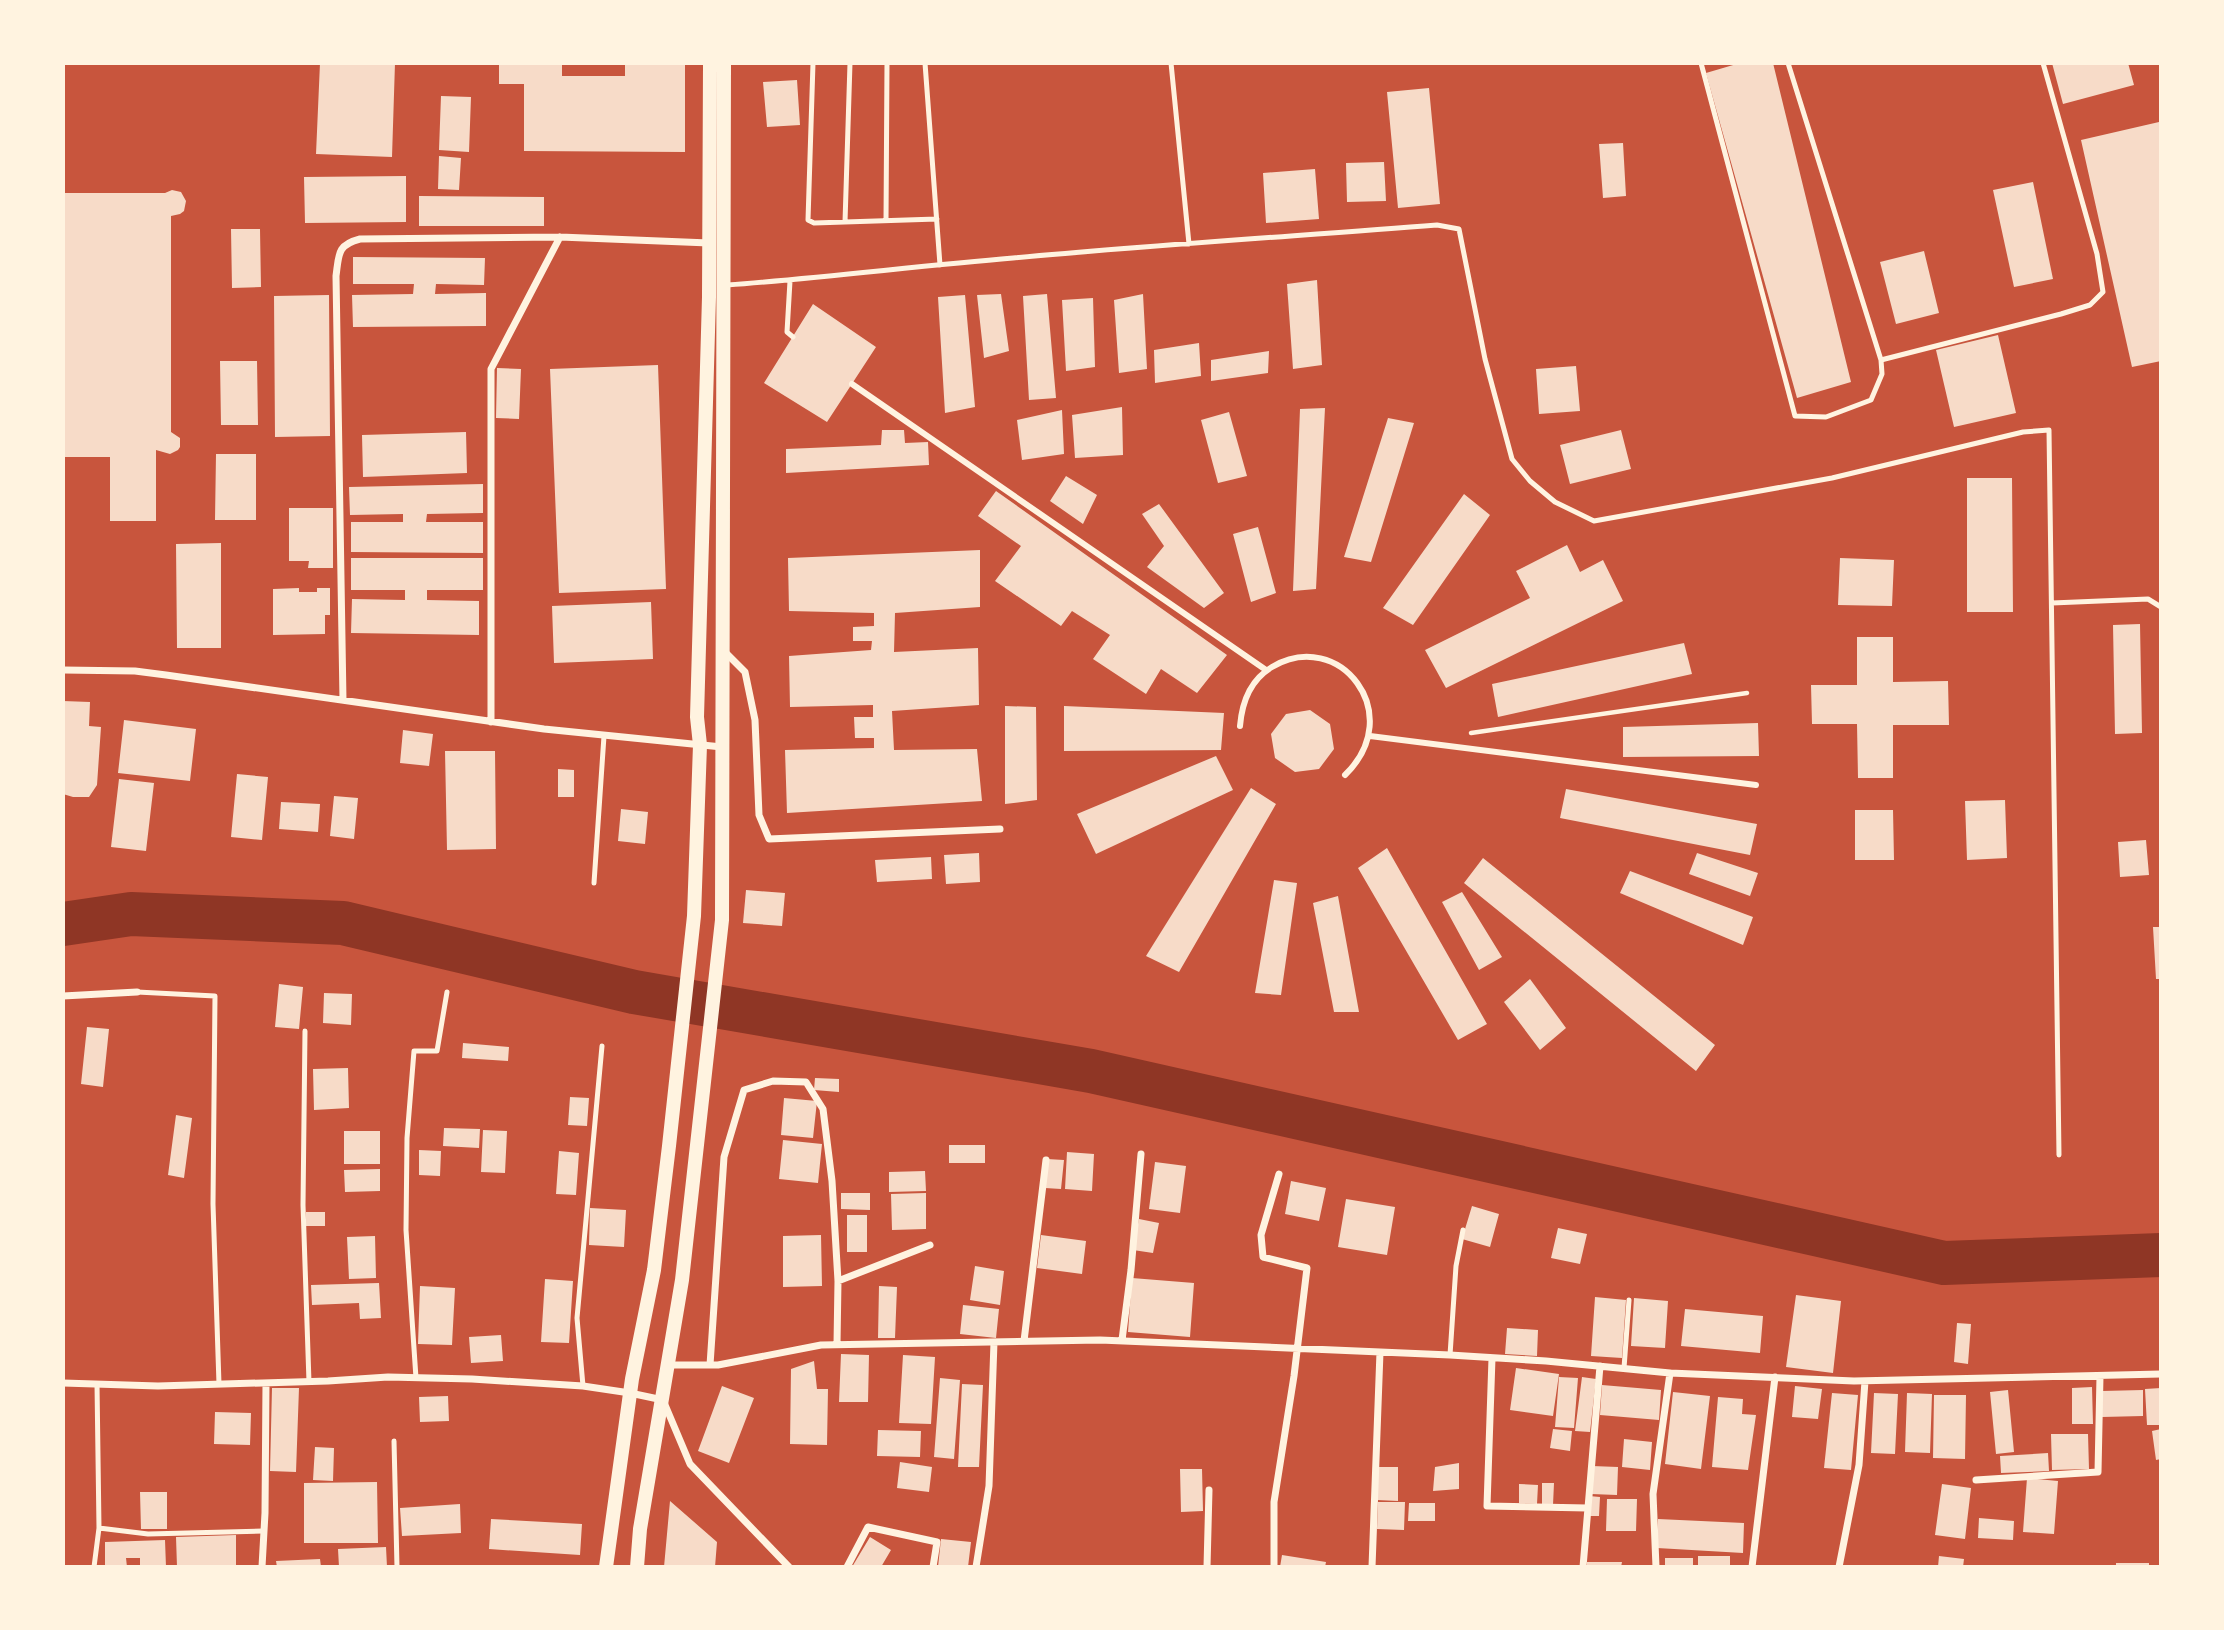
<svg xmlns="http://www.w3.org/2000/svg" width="2224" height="1630" font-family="'Noto Serif',serif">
<rect width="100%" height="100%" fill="#c8553d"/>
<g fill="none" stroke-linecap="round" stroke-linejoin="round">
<path stroke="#8f3625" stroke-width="44" d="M63 924 131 914 343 923 634 992 1091 1071 1944 1263 2161 1255"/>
</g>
<path fill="#f7dbc8" d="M320 63H395L392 157 316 154Z
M499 63H562V76H625V63H685V152L524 151V84H499Z
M1740 63H1773L1851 382 1797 398 1706 73Z
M2052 63H2128L2134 85 2063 104Z
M797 80 800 125 767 127 763 82Z
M1429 88 1440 204 1398 208 1387 92Z
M441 96 471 97 469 152 439 150Z
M2159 122 2161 361 2132 367 2081 140Z
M1623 143 1626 196 1603 198 1599 144Z
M439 156 461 158 459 190 438 189Z
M1384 162 1386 201 1347 202 1346 163Z
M1315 169 1319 219 1266 223 1263 173Z
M406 176V222L305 223 304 177Z
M2033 182 2053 279 2014 287 1993 190Z
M172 190 181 192 186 201 184 211 180 214 171 216V432L180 438V447L178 450 170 454 156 450V521H110V457H63V193H165Z
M419 196 544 197V226H419Z
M231 229H260L261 287 232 288Z
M1924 251 1939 313 1896 324 1880 262Z
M353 257 485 258 484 285 436 284 435 294 486 293V326L353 327 352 295 413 294 414 284H353Z
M1317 280 1322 365 1293 369 1287 284Z
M1001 294 1009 351 984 358 977 295Z
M1047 294 1056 398 1029 400 1023 296Z
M1143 294 1147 369 1119 373 1114 300Z
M329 295 330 436 275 437 274 296Z
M965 295 975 407 945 413 938 297Z
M1093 298 1095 367 1066 371 1062 300Z
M813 304 876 347 827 422 764 383Z
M1998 335 2016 413 1954 427 1936 350Z
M1199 343 1201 376 1155 383 1154 350Z
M1269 351 1268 373 1211 381V360Z
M220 361H257L258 425H221Z
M658 365 666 589 559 593 550 369Z
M1576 366 1580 411 1539 414 1536 369Z
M497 368 521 369 519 419 496 418Z
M1122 407 1123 455 1075 458 1072 415Z
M1325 408 1316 589 1293 591 1300 409Z
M1062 410 1064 454 1022 460 1017 420Z
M1229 412 1247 476 1218 483 1201 420Z
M1388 418 1414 423 1371 562 1344 557Z
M882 430H904L905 443 928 442 929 465 786 473V449L881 445Z
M1621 430 1631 469 1570 484 1560 445Z
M466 432 467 473 363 477 362 435Z
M216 454H256V520H215Z
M1066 476 1097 495 1083 524 1050 501Z
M1967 478H2012L2013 612H1967Z
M483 484V513L427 514 426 522H483V553L351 552V522H403V514L350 515 349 487Z
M996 491 1227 655 1197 693 1161 669 1146 694 1093 659 1110 635 1072 611 1061 626 995 581 1021 546 978 516Z
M1464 494 1490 515 1413 625 1383 608Z
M1159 504 1224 593 1204 608 1147 567 1164 546 1142 514Z
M289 508H333V568H308L309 561H289Z
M1258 527 1276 593 1251 602 1233 534Z
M221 543V648H177L176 544Z
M1567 545 1580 572 1603 560 1623 601 1446 688 1425 650 1530 598 1516 571Z
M980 550V607L895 613 894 652 978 648 979 705 892 711 894 750 977 749 982 801 787 813 785 750 874 748V738H855L854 717H873V705L790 707 789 656 871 650 872 641H853V627L874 626V613L789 611 788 558Z
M351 558H483V590H427V600L479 601V635L351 633 352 599 405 600V590H351Z
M1840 558 1894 560 1892 606 1838 605Z
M299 588V592H317V588H330V615H325V634L273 635V589Z
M651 602 653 659 554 663 552 606Z
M2140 624 2142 733 2115 734 2113 625Z
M1857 637H1893V682L1948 681 1949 725H1893V778H1858L1857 724H1812L1811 685H1857Z
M1684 643 1692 674 1498 717 1492 684Z
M63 701 90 702 89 726 101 727 97 785 89 797H73L63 794Z
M1005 706 1036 707 1037 800 1005 804Z
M1064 706 1224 713 1221 750 1064 751Z
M1310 710 1330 724 1334 749 1319 769 1295 772 1275 758 1271 734 1286 714Z
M124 720 196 729 190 781 118 773Z
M1758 723 1759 756 1623 757V727Z
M403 730 433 734 429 766 400 763Z
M445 751H495L496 849 447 850Z
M1216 756 1233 790 1096 854 1077 814Z
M558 769 574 770V797H558Z
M237 774 268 777 262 840 231 837Z
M119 779 154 783 146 851 111 847Z
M1251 788 1276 804 1179 972 1146 956Z
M1566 789 1757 824 1750 855 1560 818Z
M334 796 358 798 354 839 330 836Z
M2005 800 2007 858 1967 860 1965 801Z
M281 802 320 804 318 832 279 829Z
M621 809 648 812 645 844 618 841Z
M1855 810H1893L1894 860H1855Z
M2146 840 2149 875 2120 877 2118 842Z
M1387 848 1487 1024 1458 1040 1358 868Z
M979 853 980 882 946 884 944 855Z
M1697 853 1758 873 1750 896 1689 874Z
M931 857 932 879 877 882 875 860Z
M1483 858 1715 1045 1696 1071 1464 883Z
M1630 871 1753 917 1743 945 1620 893Z
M1274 880 1297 883 1281 995 1255 993Z
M746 890 785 893 782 926 743 923Z
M1462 892 1502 957 1479 970 1442 902Z
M1338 896 1359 1012H1334L1313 903Z
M2153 927H2161V979H2156Z
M1530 979 1566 1028 1540 1050 1504 1002Z
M279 984 303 987 299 1029 275 1027Z
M324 993 352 994 351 1025 323 1023Z
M87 1027 109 1029 103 1087 81 1084Z
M463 1043 509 1047 508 1061 462 1058Z
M348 1068 349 1108 314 1110 313 1069Z
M815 1078 839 1079V1092L814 1090Z
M570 1097 589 1098 587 1126 568 1125Z
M784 1098 817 1101 813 1138 781 1135Z
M176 1115 192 1118 184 1178 168 1175Z
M444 1128 480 1129 479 1148 443 1146Z
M483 1130 507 1131 505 1173 481 1172Z
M344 1131H380V1164H344Z
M783 1140 822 1144 818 1183 779 1179Z
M949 1145H985V1163H949Z
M419 1150 441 1151 440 1176 419 1175Z
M559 1151 579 1153 576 1195 556 1194Z
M1067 1152 1094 1154 1092 1191 1065 1189Z
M1047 1159 1064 1160 1061 1189 1045 1188Z
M1155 1162 1186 1166 1180 1213 1149 1209Z
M380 1169V1191L345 1192 344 1170Z
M925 1171 926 1191 889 1192V1172Z
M1291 1181 1326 1188 1319 1221 1285 1214Z
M841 1193H870V1210L841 1209Z
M926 1193V1229L892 1230 891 1194Z
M1346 1199 1395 1207 1387 1255 1338 1247Z
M1472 1206 1499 1214 1490 1247 1462 1239Z
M590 1208 626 1210 624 1247 589 1245Z
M306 1212H325V1226H306Z
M847 1215H867V1252H847Z
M1139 1219 1159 1223 1153 1253 1133 1250Z
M1558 1228 1587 1234 1580 1264 1551 1258Z
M821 1235 822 1286 783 1287V1236Z
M1041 1235 1086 1241 1082 1274 1037 1268Z
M375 1236 376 1278 349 1279 347 1237Z
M975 1266 1004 1271 1000 1305 970 1300Z
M1132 1278 1194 1283 1190 1337 1128 1332Z
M545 1279 573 1281 569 1343 541 1342Z
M379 1283 381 1318 360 1319 359 1303 312 1305 311 1285Z
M420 1286 455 1288 452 1345 418 1344Z
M879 1286 897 1287 895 1338H878Z
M1796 1295 1841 1301 1833 1373 1786 1367Z
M1595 1297 1626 1300 1622 1358 1591 1356Z
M1634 1298 1668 1301 1665 1348 1631 1346Z
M963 1305 999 1309 996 1338 960 1334Z
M1685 1309 1763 1316 1760 1353 1681 1346Z
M1957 1323 1971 1324 1968 1364 1954 1362Z
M1507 1328 1538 1330 1537 1356 1505 1354Z
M501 1335 503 1361 471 1363 469 1337Z
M841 1354 869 1355 868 1402H839Z
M903 1355 935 1357 931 1424 899 1423Z
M814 1361 817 1389H828L827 1445 790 1444 791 1369Z
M1516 1368 1559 1374 1553 1416 1510 1410Z
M1559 1377 1578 1378 1574 1428 1555 1427Z
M1582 1377 1596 1379 1590 1432 1575 1431Z
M940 1378 960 1380 954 1459 934 1457Z
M962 1384 983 1385 979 1467H958Z
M1602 1385 1661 1390 1659 1420 1600 1415Z
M722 1386 754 1398 729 1463 698 1451Z
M1795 1386 1822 1389 1818 1419 1792 1417Z
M2092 1387 2093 1424H2072V1388Z
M272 1388H299L296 1472 270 1471Z
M2161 1388V1425H2147L2145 1389Z
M2008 1390 2014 1452 1996 1454 1990 1392Z
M2143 1390V1416L2102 1417V1391Z
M1673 1392 1710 1396 1701 1469 1665 1464Z
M1832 1393 1858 1395 1851 1470 1824 1468Z
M1874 1393 1898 1394 1895 1454 1871 1453Z
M1907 1393 1932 1394 1930 1453 1905 1452Z
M1934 1395H1966L1965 1459 1933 1458Z
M448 1396 449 1421 420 1422 419 1397Z
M1718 1397 1743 1399 1742 1414 1756 1415 1748 1470 1712 1467Z
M215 1412 251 1413 250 1445 214 1444Z
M1553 1429 1572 1431 1570 1451 1550 1448Z
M2161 1429V1459L2156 1460 2152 1431Z
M878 1430 921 1431 920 1457 877 1456Z
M2051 1434H2088L2089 1469 2052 1470Z
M1624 1439 1652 1442 1650 1470 1622 1467Z
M315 1447 334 1448 333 1481 313 1480Z
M2048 1453 2049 1471 2001 1473 2000 1456Z
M900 1462 932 1467 929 1492 897 1488Z
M1459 1463V1489L1433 1491 1435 1467Z
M1592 1466 1618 1467 1617 1495 1591 1494Z
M1378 1467H1398V1501L1377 1500Z
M1180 1469H1202L1203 1511 1181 1512Z
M2027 1478 2058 1481 2054 1534 2023 1532Z
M377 1482 378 1543H304V1483Z
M1542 1483H1554L1553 1505H1542Z
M1519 1484 1538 1485 1537 1504 1519 1503Z
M1942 1484 1971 1488 1965 1539 1935 1535Z
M140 1492H167V1529H141Z
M1589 1496 1600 1497 1599 1516H1588Z
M1607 1499H1637L1636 1531H1606Z
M670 1501 717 1542 715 1567H664Z
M1378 1502H1405L1404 1530 1377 1529Z
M1409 1503H1435V1521H1408Z
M460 1504 461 1533 402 1536 400 1508Z
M1979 1518 2014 1521 2013 1540 1978 1538Z
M491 1519 582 1524 580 1555 489 1549Z
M1658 1519 1744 1523 1743 1553 1657 1548Z
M236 1535V1567H177L176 1537Z
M870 1537 891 1550 881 1567H852Z
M941 1539 971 1542 968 1567H938Z
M165 1540 166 1567H140V1558H126L127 1567H105V1542Z
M386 1547 387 1567H339L338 1549Z
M1282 1555 1326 1562 1325 1567H1280Z
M1698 1556H1730V1567H1698Z
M1939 1556 1964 1559 1963 1567H1938Z
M1665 1558H1693V1567H1665Z
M320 1559 321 1567H277L276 1561Z
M1587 1562H1622L1621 1567H1587Z
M2116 1563H2149V1567H2116Z"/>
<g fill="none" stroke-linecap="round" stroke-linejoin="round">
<path stroke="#fff3e0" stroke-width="4.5" d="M1471 733 1747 693"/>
<path stroke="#fff3e0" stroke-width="5" d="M813 63 808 220 814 223 937 219
M925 63 940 265
M1171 63 1189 244
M1701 63 1795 416 1826 417 1871 400 1882 374 1881 360 1788 63
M886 221 887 63
M845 222 850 63
M790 281 787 332 793 337
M727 285C822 278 917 266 1013 258 1154 245 1296 236 1437 225L1459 229 1485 359 1512 459 1530 481 1555 502 1594 521 1832 478 2023 432 2049 430 2059 1155
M1881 360 2061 314 2090 305 2103 292 2097 254 2043 63
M2052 603 2148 599 2161 607
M594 883 604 736
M137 992 215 996 213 1204 219 1384
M305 1031 303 1205 309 1382
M1450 1355 1456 1266 1463 1230
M1624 1368 1629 1300
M416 1378 406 1230 407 1138 414 1051H437L447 992
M583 1386 577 1318 602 1046
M394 1441 397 1567
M99 1528 148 1534 263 1531
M94 1567 99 1528 97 1384"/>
<path stroke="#fff3e0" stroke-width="6" d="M852 384 1266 670
M1240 726C1242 702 1250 680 1272 667 1339 627 1408 714 1345 775
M1370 736 1756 785"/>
<path stroke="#fff3e0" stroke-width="7" d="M725 652 745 672 755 720 759 815 769 839 1000 829
M63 670 135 671 166 675 544 729 722 747
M343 700 336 276C339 254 337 245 360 239L560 237 709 243
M491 722V369L560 237
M63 996 137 992
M838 1281 930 1245
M1122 1340 1131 1270 1141 1154
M1024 1341 1046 1160
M1492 1358 1487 1506 1587 1508
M668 1365H718L821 1345 1100 1340 1450 1355 1546 1361 1670 1373 1854 1381 2161 1374
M710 1365 724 1157 744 1090 773 1081 806 1082 823 1109 832 1181 838 1281 837 1344
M63 1383 158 1386 328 1381 388 1377 472 1379 583 1386 630 1393 663 1400 690 1464 789 1567
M1976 1480 2098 1472 2100 1376
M262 1567 265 1513 266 1383
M847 1567 868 1527 937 1542 933 1567
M976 1567 989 1486 994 1342
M1207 1567 1209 1490
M1274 1567V1502L1294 1376 1307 1268 1263 1257 1261 1235 1279 1174
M1372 1567 1380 1352
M1583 1567 1600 1366
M1656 1567 1653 1494 1670 1373
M1752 1567 1775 1377
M1839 1567 1859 1465 1865 1381"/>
<path stroke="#fff3e0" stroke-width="14" d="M606 1567 632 1379 654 1270 669 1146 694 916 700 745 697 717 709 297 710 63
M637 1567 640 1529 682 1280 722 920 724 63"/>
</g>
<rect width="2224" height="1630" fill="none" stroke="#fff3e0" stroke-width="130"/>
</svg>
